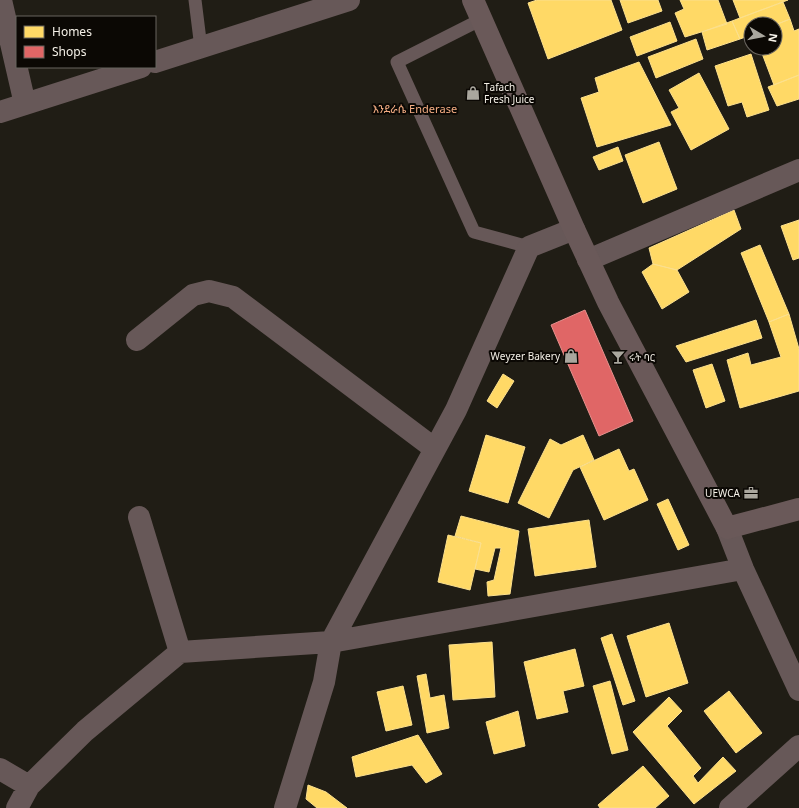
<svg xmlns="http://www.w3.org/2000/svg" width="799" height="808" font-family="Georgia,'Noto Sans Ethiopic',serif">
<rect width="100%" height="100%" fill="#201d15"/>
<path fill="#ffd966" stroke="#fce08d" d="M537 0H611L622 30 548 59 528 3Z
M620 0H658L662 11 628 23Z
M680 0H718L727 24 685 37 675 13 684 9Z
M733 0H788L740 18Z
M783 2 790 19 775 25V24H751V35L740 39 732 21Z
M790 19 794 31 799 29V75L774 85 760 48H775V25Z
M732 21 740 39 707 50 702 32Z
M670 22 677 41 637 56 630 37Z
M696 39 703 59 656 78 648 57Z
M751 54 769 110 747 117 742 102 728 106 715 66Z
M639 62 671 125 597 147 581 98 599 92 595 78Z
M699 73 729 129 691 150 671 112 679 108 669 90Z
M799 75V99L777 106 768 87Z
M659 142 677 189 643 203 625 155Z
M618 147 623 161 599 170 593 157Z
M734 210 741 229 677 270 653 264 649 248Z
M799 220V258L793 260 781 226Z
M760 245 789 314 769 322 741 253Z
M653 264 677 270 689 292 662 309 642 272Z
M789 314 799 349V391L740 408 727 360 748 353 751 365 781 357 769 322Z
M756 320 762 338 686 362 676 346Z
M712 364 725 401 706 408 693 370Z
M503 374 514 381 497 408 487 401Z
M486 435 525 447 508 503 469 491Z
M583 435 594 460 573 470 549 518 518 503 550 439 561 445Z
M619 449 629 471 634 469 648 500 604 520 580 467Z
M668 499 689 545 678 550 657 504Z
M461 516 519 531 510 594 488 596 487 582 494 580 501 548H495L489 572 475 569 481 543 455 536Z
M589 520 596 567 535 576 528 529Z
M448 535 481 543 470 590 438 582Z
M669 623 688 683 646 697 627 636Z
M612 634 635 701 623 705 601 638Z
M492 642 495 697 453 700 449 645Z
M575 649 584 686 563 691 568 712 537 719 524 662Z
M426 674 430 698 444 695 449 728 427 733 417 676Z
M610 681 628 750 612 754 593 686Z
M403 686 412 725 386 731 377 692Z
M729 691 762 733 736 753 704 711Z
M669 697 682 711 667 726 701 768 693 776 698 783 723 757 736 771 694 804 633 732Z
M518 711 525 746 494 754 486 722Z
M418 735 442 774 426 783 412 765 356 777 352 757Z
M643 766 669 796 655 808H600L598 805Z
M308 785 326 792 347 808H317L306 799Z"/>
<path fill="#e06666" stroke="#e6908d" d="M585 310 633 421 599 436 551 325Z"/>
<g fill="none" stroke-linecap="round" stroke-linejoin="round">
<path stroke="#675858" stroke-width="13" d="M195 0 201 48
M482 19 397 62 474 232 529 247"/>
<path stroke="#675858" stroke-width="22" d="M1 0 25 104
M155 62 349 0
M0 112 141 67
M588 260 799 170
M137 340 193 295 209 291 233 297 435 449
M139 517 180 652
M727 528 743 569 799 690
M0 769 29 786
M17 808 29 786 85 731 180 652 331 642 743 569
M285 808 324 682 331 642 456 410 529 247 574 229
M730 808 799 746"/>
<path stroke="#6a5959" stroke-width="22" d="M473 0 574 229 608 302 727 528 799 509"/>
</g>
<defs>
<symbol id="shop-bare" viewBox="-9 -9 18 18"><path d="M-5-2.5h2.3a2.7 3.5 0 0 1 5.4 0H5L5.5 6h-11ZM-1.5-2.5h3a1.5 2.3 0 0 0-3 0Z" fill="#aaa79e" stroke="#0b0804" stroke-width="2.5" paint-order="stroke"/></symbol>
<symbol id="bar-bare" viewBox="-9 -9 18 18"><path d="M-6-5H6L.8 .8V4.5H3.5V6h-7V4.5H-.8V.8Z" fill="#aaa79e" stroke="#0b0804" stroke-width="2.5" paint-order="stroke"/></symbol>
<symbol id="office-bare" viewBox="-9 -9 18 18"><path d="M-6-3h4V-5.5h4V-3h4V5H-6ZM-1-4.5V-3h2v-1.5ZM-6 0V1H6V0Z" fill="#aaa79e" stroke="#0b0804" stroke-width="2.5" paint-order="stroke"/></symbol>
</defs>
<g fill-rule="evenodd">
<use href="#shop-bare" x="463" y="83" width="20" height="20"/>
<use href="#shop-bare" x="561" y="346" width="20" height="20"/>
<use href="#bar-bare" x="608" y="347" width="20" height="20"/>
<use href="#office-bare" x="741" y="483" width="20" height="20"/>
</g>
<g text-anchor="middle" stroke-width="4" stroke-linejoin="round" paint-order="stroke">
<g font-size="10" fill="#f5f1e8" stroke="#0b0804" text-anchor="start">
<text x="484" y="91">Tafach<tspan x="484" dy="12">Fresh Juice</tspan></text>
<text x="560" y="360" text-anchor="end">Weyzer Bakery</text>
<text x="629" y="361">ሩት ባር</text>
<text x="740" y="497" text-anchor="end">UEWCA</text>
</g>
<g font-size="11" fill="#f5ae84" stroke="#0b0804">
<text x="415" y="113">እንደራሴ Enderase</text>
</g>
</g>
<rect x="16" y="16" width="140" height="52" fill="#0b0804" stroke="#69655f"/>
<rect x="24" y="26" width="20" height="12" fill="#ffd966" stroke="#69655f"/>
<text x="52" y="36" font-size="12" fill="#f5f1e8">Homes</text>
<rect x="24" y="46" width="20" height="12" fill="#e06666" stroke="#69655f"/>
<text x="52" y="56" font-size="12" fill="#f5f1e8">Shops</text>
<g transform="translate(763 36) rotate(100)"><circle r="19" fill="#0b0804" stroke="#69655f"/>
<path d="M0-3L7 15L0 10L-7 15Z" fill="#aaa79e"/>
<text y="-6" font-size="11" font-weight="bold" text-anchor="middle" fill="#f5f1e8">N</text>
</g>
</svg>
